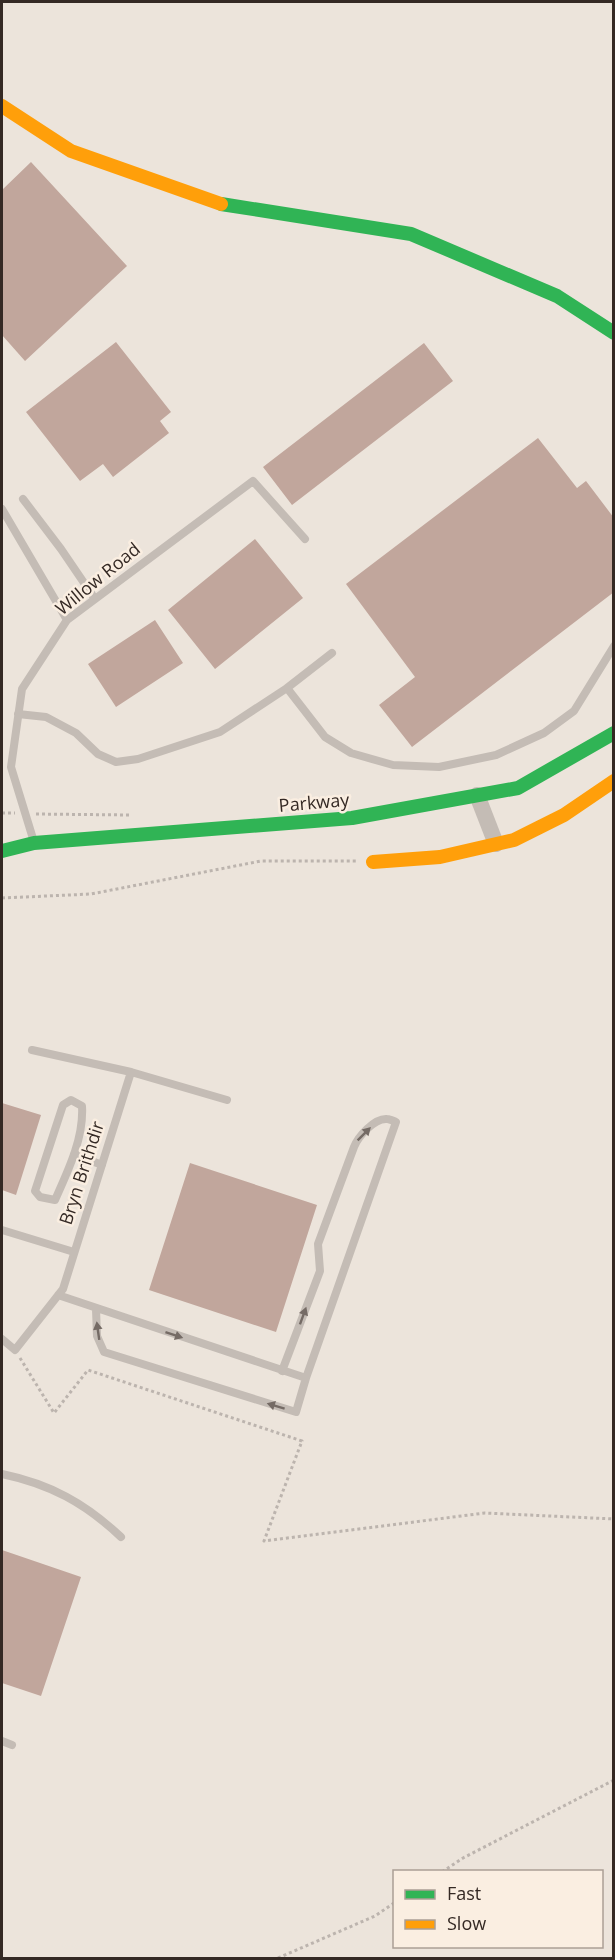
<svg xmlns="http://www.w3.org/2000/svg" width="615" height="1960" font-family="'Open Sans',sans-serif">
<rect width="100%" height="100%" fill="#ece4db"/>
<path fill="#c1a69c" d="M31 162 127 266 25 361 2 335V190Z
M116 342 171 412 160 421 169 433 113 477 103 464 80 481 26 412Z
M424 343 453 381 292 505 263 467Z
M538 438 577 488 586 481 614 518V592L412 747 379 705 415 677 346 584Z
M255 539 303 598 215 669 168 610Z
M155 620 183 663 116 707 88 664Z
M2 1103 41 1115 16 1195 2 1190Z
M190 1163 317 1205 276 1332 149 1290Z
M2 1550 81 1577 41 1696 2 1683Z"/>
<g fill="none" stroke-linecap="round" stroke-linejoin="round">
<path stroke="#bcb4ae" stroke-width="3" stroke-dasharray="3 3" stroke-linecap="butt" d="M2 813H15
M36 814 129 815
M2 898 91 894 261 861H356
M20 1358 54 1413 88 1370 302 1441 264 1541 485 1513 614 1519
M442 1872 463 1858 614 1780
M278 1958 375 1916 394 1903"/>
<path stroke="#c4bcb5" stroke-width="8" d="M23 499 61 549 95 599
M2 509 67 620
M287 688 332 653
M18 714 46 717 76 733 98 754 116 762 138 759 220 732 287 688 325 737 351 753 393 765 439 767 496 755 544 733 574 711 614 646
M34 842 11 767 22 689 67 620 253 481 305 539
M32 1050 131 1072
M71 1100 82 1106C84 1138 68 1171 55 1200L40 1197 35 1191 63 1105Z
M74 1154 102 1165
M2 1230 74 1252
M58 1295 306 1378 296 1412 104 1352 97 1336 96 1309
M2 1339 15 1350 63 1289 131 1072 227 1100
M282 1371 317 1279 320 1271 318 1244 354 1147C358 1137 374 1118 387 1119 388 1119 395 1121 396 1122L306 1378
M2 1474C50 1484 85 1503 121 1537
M2 1741 12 1745"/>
<path stroke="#c4bcb5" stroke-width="16" d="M477 795 496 844"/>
<path stroke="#30b455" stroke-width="14" d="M221 204 411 234 557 296 614 333
M2 851 34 843 352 818 518 788 614 733"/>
<path stroke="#ff9f0a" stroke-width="14" d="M2 106 71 151 221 204
M373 862 440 857 514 840 564 815 614 781"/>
</g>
<defs><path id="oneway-solid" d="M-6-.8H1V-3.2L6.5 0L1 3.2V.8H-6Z" transform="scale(1.5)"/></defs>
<g fill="#756b65">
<use href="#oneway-solid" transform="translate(364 1134) rotate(-45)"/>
<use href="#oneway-solid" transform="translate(303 1316) rotate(-70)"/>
<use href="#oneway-solid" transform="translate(98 1331) rotate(-98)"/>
<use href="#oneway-solid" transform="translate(174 1335) rotate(18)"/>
<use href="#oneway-solid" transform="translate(276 1406) rotate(-163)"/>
</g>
<g text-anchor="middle" stroke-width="5" stroke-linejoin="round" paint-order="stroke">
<g font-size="18" fill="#342924" stroke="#faeee1">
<text transform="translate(98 579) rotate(-39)" y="6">Willow Road</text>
<text transform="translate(314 803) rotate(-5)" y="6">Parkway</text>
<text transform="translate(82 1173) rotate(-72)" y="6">Bryn Brithdir</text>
</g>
</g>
<rect width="615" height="1960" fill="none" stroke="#342924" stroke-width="6"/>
<rect x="393" y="1870" width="210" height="78" fill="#faeee1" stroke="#ab9f95" stroke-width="1.5"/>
<rect x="405" y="1890" width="30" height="9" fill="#30b455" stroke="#ab9f95" stroke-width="1.5"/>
<text x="447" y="1900" font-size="18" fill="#342924">Fast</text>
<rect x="405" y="1920" width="30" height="9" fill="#ff9f0a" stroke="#ab9f95" stroke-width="1.5"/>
<text x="447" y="1930" font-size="18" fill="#342924">Slow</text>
</svg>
